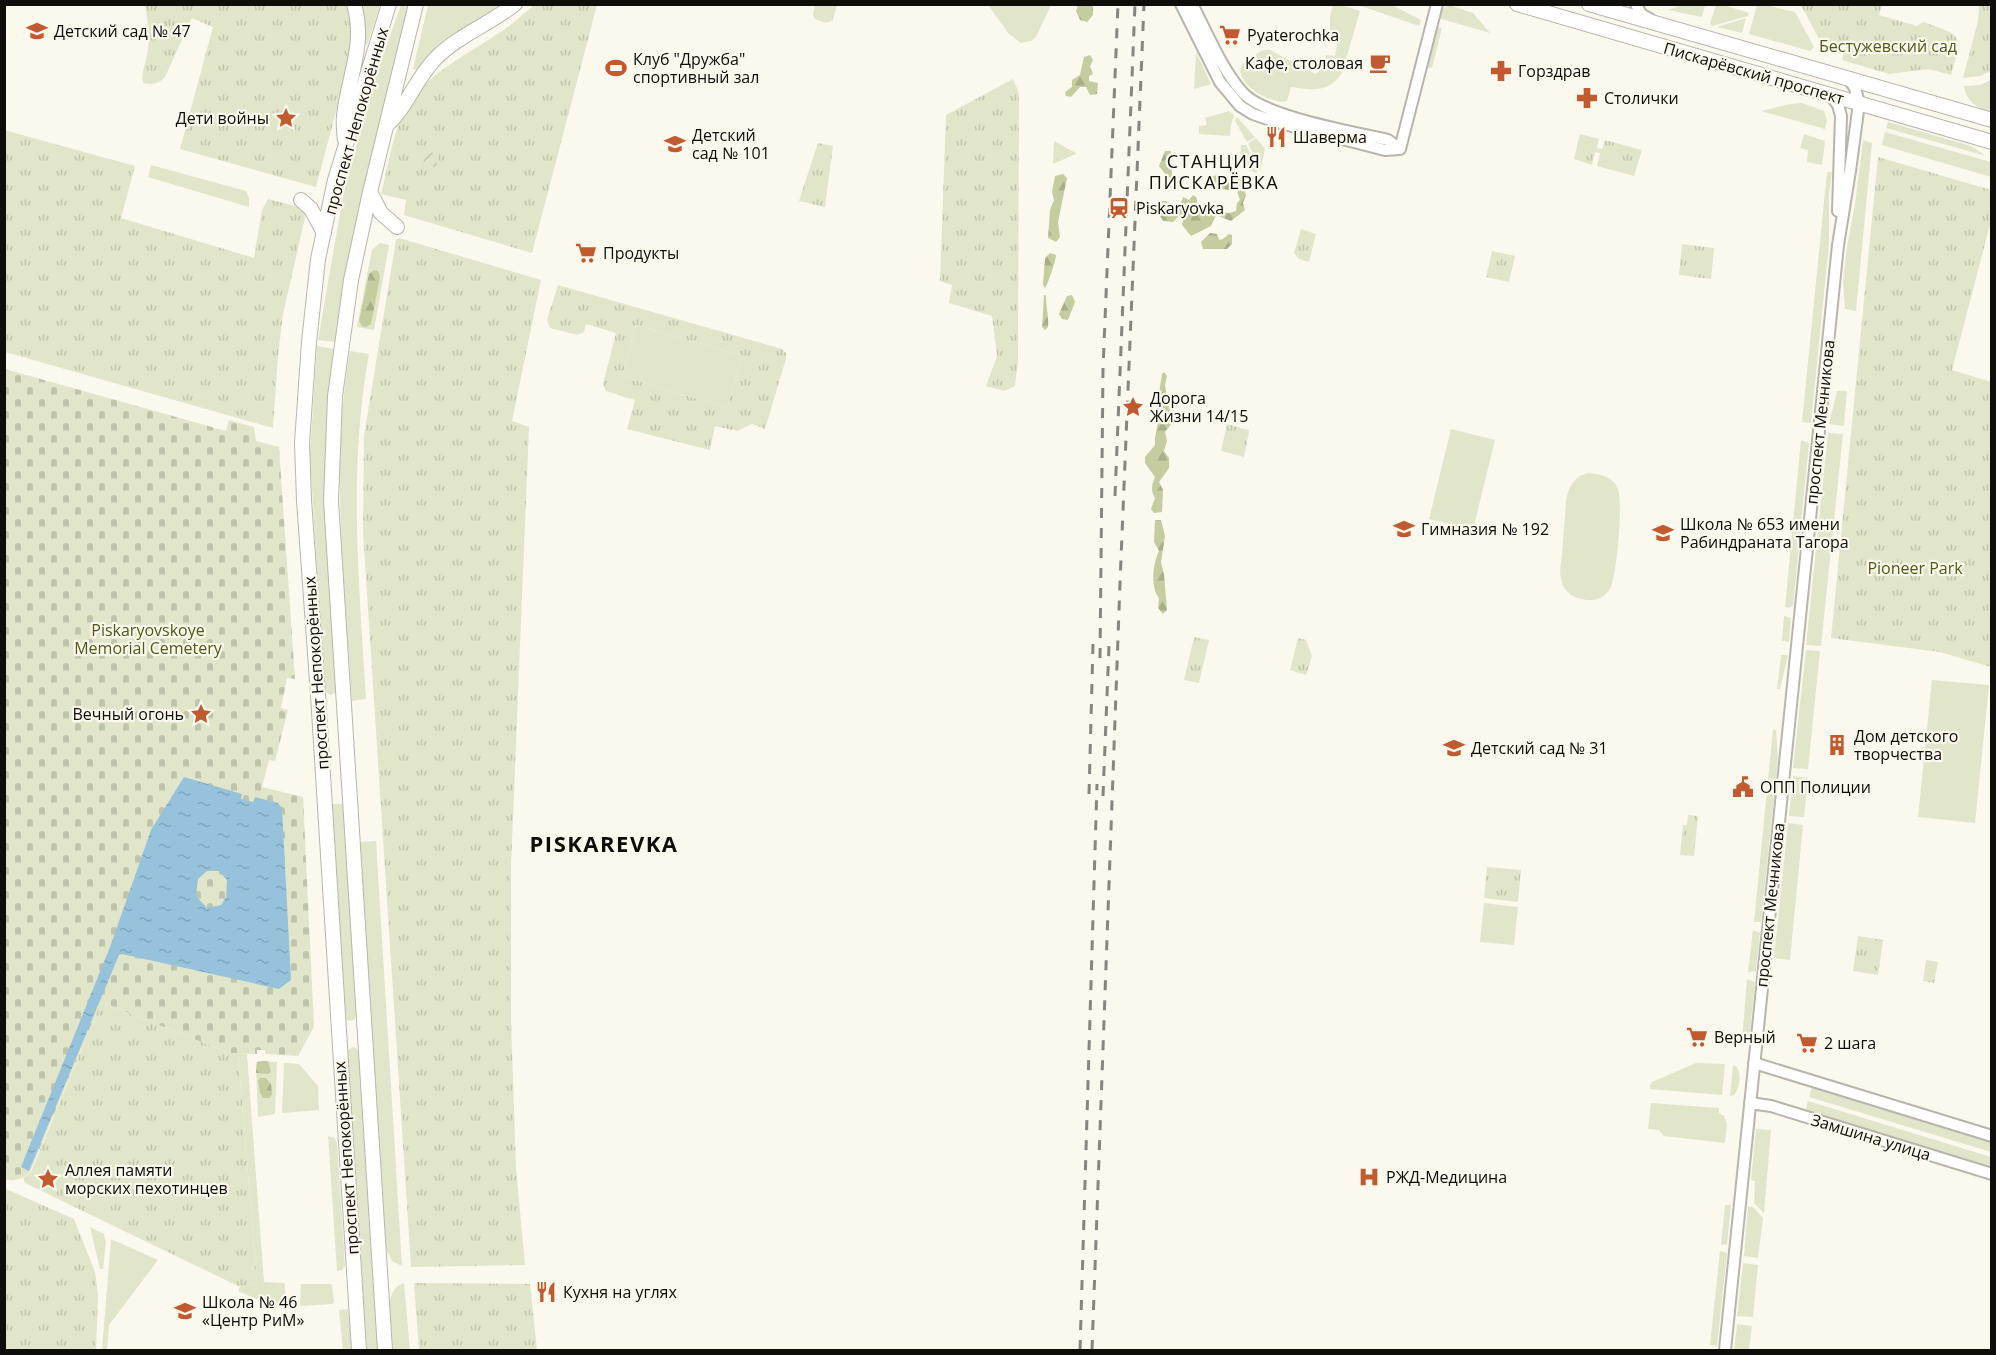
<svg xmlns="http://www.w3.org/2000/svg" width="1996" height="1355" font-family="'Open Sans',sans-serif">
<defs>
<pattern id="forest-firs" width="22" height="20" patternUnits="userSpaceOnUse" patternTransform="scale(1.5)"><rect width="22" height="20" fill="#c4cca0"/><path d="M5 1l3.5 6h-7zM16 11l3.5 6h-7z" fill="#a7ae88"/></pattern>
<pattern id="cemetery-stones" width="16" height="16" patternUnits="userSpaceOnUse" patternTransform="scale(1.5)"><rect width="16" height="16" fill="#e1e6ca"/><path d="M2 7V4a2 2 0 0 1 4 0v3zM10 15v-3a2 2 0 0 1 4 0v3z" fill="#c0c4ac"/></pattern>
<pattern id="park-tufts" width="24" height="20" patternUnits="userSpaceOnUse" patternTransform="scale(1.5)"><rect width="24" height="20" fill="#e1e6ca"/><path d="M3 7l-1-3M5 7V3M7 7l1-3M15 17l-1-3M17 17v-4M19 17l1-3" fill="none" stroke="#c0c4ac"/></pattern>
<pattern id="garden-furrows" width="10" height="10" patternUnits="userSpaceOnUse" patternTransform="scale(1.5)"><rect width="10" height="10" fill="#e1e6ca"/><path d="M-1 1l2-2M0 10L10 0M9 11l2-2" fill="none" stroke="#c0c4ac"/></pattern>
<pattern id="water-ripples" width="26" height="14" patternUnits="userSpaceOnUse" patternTransform="scale(1.5)"><rect width="26" height="14" fill="#96c2dc"/><path d="M2 4q2-2 4 0t4 0M15 11q2-2 4 0t4 0" fill="none" stroke="#80a6bb"/></pattern>
</defs>
<rect width="100%" height="100%" fill="#fbf8ee"/>
<path fill="#e1e6ca" d="M362 5H380L367 45 365 44V20Z
M401 5H409L362 195 335 342 318 340 344 191 374 81Z
M428 5H503C472 24 440 40 417 70L413 69Z
M815 5H837L833 20 826 23 815 19 813 14Z
M988 5H1051L1036 37 1031 41 1021 43 1009 34Z
M1333 5H1341L1360 11 1342 73C1329 93 1312 90 1291 87L1287 101C1272 106 1232 82 1242 65 1244 61 1250 59 1253 56 1260 52 1263 49 1270 50L1315 74 1324 68 1323 65 1326 55 1335 56 1338 40 1330 39V16Z
M1358 5H1392L1421 20 1419 26Z
M1449 5 1473 13 1490 33 1438 18 1442 9Z
M1682 5H1705L1702 17 1668 10Z
M1716 5H1724L1749 13 1748 16 1712 26 1710 23Z
M1757 5H1766L1795 12 1814 47 1810 51 1749 34Z
M1746 18 1742 33 1717 27Z
M1437 27 1442 28 1432 68 1426 67Z
M1196 52 1211 84 1194 89Z
M1991 80V112C1977 108 1966 101 1964 86L1980 85Z
M1802 103 1824 111 1827 120 1825 129 1761 111 1790 104Z
M1229 111 1234 115 1231 125 1230 136 1199 134V126L1207 125 1205 118Z
M1237 117 1255 137 1247 142 1235 121Z
M1888 122 1971 146 1986 156 1886 128Z
M1885 132 1991 162V177L1882 145Z
M1804 134 1825 141 1822 165 1807 162 1808 150 1800 148Z
M1256 138 1265 149 1260 172 1259 164 1248 144Z
M1863 140 1872 143 1856 311 1845 309 1843 282 1847 247 1855 204Z
M1054 141 1076 153V154L1053 164Z
M1241 145H1246L1257 166V173L1240 167 1241 161 1228 160V155L1240 156Z
M151 165 246 191 249 198V207L148 177Z
M1827 172H1832L1829 194V244L1811 423 1802 422Z
M380 243 389 245 374 330 357 327 372 250Z
M636 325 743 356 727 408 622 376Z
M317 346 334 349 328 407 325 499 337 688 336 692 331 695 326 693 324 689 310 454Z
M350 351 369 354C348 469 359 583 366 699L352 701C345 586 330 464 350 351Z
M1837 391H1847L1844 426 1829 424Z
M1451 429 1495 440 1473 530 1429 519Z
M1828 433 1843 434 1821 646 1806 645Z
M1801 440 1809 443 1793 606 1789 608 1785 607Z
M1588 473C1599 474 1613 476 1618 489 1623 502 1617 577 1610 589 1605 597 1596 601 1587 600 1574 599 1563 592 1561 579 1559 572 1561 563 1562 556 1563 538 1565 519 1566 501 1569 487 1573 477 1588 473Z
M1784 616 1791 618 1789 642 1782 641Z
M1806 650 1820 651 1808 769 1793 768Z
M1781 655H1788L1780 689H1777Z
M1932 680 1989 685 1975 823 1918 817Z
M1773 729 1776 730 1778 758 1761 922H1754Z
M1793 776 1808 778 1804 817 1789 816Z
M332 804H343L356 1015 355 1019 351 1021 347 1020 345 1016Z
M1788 823 1803 825 1790 960 1774 958Z
M376 841 402 1266 392 1261 386 1249 360 842Z
M1484 903 1518 907 1514 945 1480 942Z
M1753 930 1760 933 1756 971 1748 972Z
M1747 979 1755 982 1749 1041 1742 1040Z
M352 1047 356 1048 359 1052 378 1350H367L347 1051Z
M238 1053 247 1054 264 1282 285 1283V1297L292 1298V1305L266 1303 238 1291 240 1287 257 1283Z
M261 1061 277 1062 275 1114 258 1117 256 1065 257 1062Z
M284 1063 299 1064 318 1086 319 1110 282 1113Z
M1696 1063 1725 1064 1722 1095 1650 1089V1085L1652 1082Z
M1733 1065 1736 1066C1742 1074 1740 1088 1734 1095L1730 1096Z
M1812 1086 1991 1141V1152L1809 1097Z
M1808 1101 1991 1157V1169L1805 1112Z
M1651 1103 1719 1108V1113L1724 1116 1727 1123 1725 1143 1664 1136 1659 1130 1648 1129Z
M1756 1129 1771 1130 1764 1213 1754 1203 1755 1181 1751 1180Z
M328 1136 334 1138 337 1142 345 1266 342 1270 337 1271Z
M1725 1205H1731L1727 1244 1721 1245Z
M1748 1206 1753 1207 1763 1218 1758 1258 1744 1256Z
M90 1227 104 1234 106 1242 103 1269H100Z
M111 1239 158 1260 109 1325 107 1350H102Z
M1720 1251 1727 1253 1717 1346 1710 1345Z
M1743 1263 1758 1265 1753 1317 1737 1316Z
M404 1283 410 1350H393C392 1331 380 1290 404 1283Z
M301 1284H330L332 1285 334 1302 332 1304 300 1306Z
M348 1309 352 1350H343L339 1310Z
M1737 1324 1752 1326 1749 1350H1734Z"/>
<path fill="url(#forest-firs)" d="M1078 5H1093V15L1087 22 1080 20 1076 11Z
M1090 55 1093 60 1090 66 1093 74 1089 76V81L1098 83 1097 94 1090 95 1086 87H1080L1071 97 1066 96 1065 92 1072 87V80L1080 75 1084 57Z
M1165 151H1171L1172 177 1169 179 1159 166Z
M1063 174 1067 178 1058 222 1060 237 1056 242 1048 238 1050 210 1054 200 1052 192 1055 176Z
M1222 174 1229 181 1241 177 1244 179 1243 185 1246 195 1243 203 1245 210 1231 221 1216 215 1211 226 1191 236 1182 225 1184 216H1179L1173 222 1163 221 1160 216 1162 201H1166L1172 207 1181 203 1183 197 1189 200 1193 195 1197 198V209L1229 213 1236 211 1237 203 1240 200 1237 191 1222 189 1221 185 1205 183 1206 178Z
M1210 233 1217 234 1219 240 1223 239 1229 234 1232 235V244L1227 249H1203L1201 242Z
M1050 253 1056 255C1056 260 1048 284 1045 288L1043 285 1045 258Z
M374 270 378 271 380 277 371 324 366 327 362 326 359 321 369 274Z
M1044 295 1046 296C1046 307 1049 317 1048 327L1045 330 1042 327Z
M1072 295 1075 302 1068 320 1062 319 1059 314 1067 296Z
M1164 372 1167 376 1165 385 1172 423 1165 432 1167 441 1164 451 1169 458V468L1159 482 1163 490 1162 512 1154 513 1151 509 1155 498C1150 489 1152 485 1155 477L1145 463V457L1155 445V438L1161 406 1159 393 1162 374Z
M1155 520H1161L1165 536 1161 562 1164 574 1167 610 1163 614 1158 608 1159 598C1150 586 1153 564 1159 551L1154 542Z
M261 1061H268L271 1072 268 1074 256 1073 257 1062Z
M260 1078H266L271 1084 272 1095 269 1098H263L260 1093 258 1081Z"/>
<path fill="url(#cemetery-stones)" d="M5 369 226 431 229 420 254 427 256 441 279 447 295 679 287 678 281 708 288 710 275 761 269 760 262 787 303 797 314 1027 298 1056 265 1054V1050H257V1054L229 1053 101 1002 30 1172C23 1179 15 1182 5 1179Z"/>
<path fill="url(#park-tufts)" fill-rule="evenodd" d="M145 5H347L355 40 316 187 180 149 213 27 192 18 165 77C158 84 153 85 143 83 141 71 147 61 148 49 150 34 147 19 145 5Z
M534 5H597L532 253 404 215 406 200 381 194C388 167 392 135 405 110 426 71 480 49 513 23 520 17 527 11 534 5Z
M1826 5H1882L1879 15 1917 26 1923 22C1963 36 1963 34 1951 75L1929 69 1889 74 1842 60 1845 47 1819 39 1801 5Z
M1979 5H1991V71L1980 76 1963 78 1978 21Z
M1013 79 1019 93 1018 361 1015 386 1004 391 986 386 997 356 992 316 949 303 952 285 940 281 946 115Z
M4 130 135 166 121 218 254 258 262 210 268 199 307 209 283 314 278 356 273 428 5 352Z
M1580 134 1599 139 1597 148 1602 149 1605 140 1642 150 1634 176 1597 166 1600 153 1595 152 1592 165 1574 159Z
M818 143 833 146 825 207 799 201Z
M1878 157 1991 190V221L1952 370 1991 382V667L1940 652 1831 638Z
M1301 229 1316 234 1309 262 1299 259 1294 253Z
M399 238 541 280 512 421 529 427 511 865V1020L516 1168 525 1265 411 1267 363 532 364 436 396 240Z
M1682 244 1714 248 1711 279 1679 275Z
M1492 251 1515 256 1509 282 1486 277Z
M558 285 782 349 786 353V359L765 429 752 424 737 431 715 426 710 450 627 429 635 400 606 391 603 384 616 333 586 324 584 332 577 335 550 328 547 320ZM636 325 743 356 727 408 622 376Z
M1227 424 1248 430 1249 432 1244 457 1221 451Z
M1194 637 1209 640 1199 683 1184 680Z
M1298 638 1306 640 1312 656 1306 675 1290 670Z
M1688 815 1698 816 1694 856 1680 855 1683 825H1687Z
M1487 867 1521 870 1518 902 1484 898Z
M1858 936 1883 940 1878 975 1853 971Z
M1926 960 1938 962 1934 983 1923 981Z
M101 1002 229 1053H238L257 1283 240 1287 25 1183 23 1178 31 1172Z
M4 1188 74 1219 95 1272 98 1295 96 1350H5Z
M414 1283 530 1284 537 1350H419Z"/>
<path fill="url(#garden-furrows)" d="M427 151 439 155 436 167 423 164Z"/>
<path fill="url(#water-ripples)" fill-rule="evenodd" d="M184 777 242 794 241 799 253 802 255 797 278 803 282 808 291 980 279 989 122 954 119 955 29 1171 21 1167 110 947 151 830ZM207 871H219L227 880 226 897 221 905 207 908 196 896 198 879Z"/>
<g fill="none" stroke-linecap="round" stroke-linejoin="round">
<defs>
<path id="minor" d="M1181 4 1220 82 1240 106 1253 114 1276 122 1385 150 1400 149
M1192 4C1207 33 1222 70 1243 93 1265 117 1354 132 1388 140L1400 149
M1636 4 1641 14 1650 19
M1830 95 1838 105 1841 116 1838 211
M1400 149 1437 4
M1754 1063 1992 1136
M1750 1103 1771 1106 1992 1174
M1725 1350 1838 245 1850 171 1859 103 1855 88 1849 79"/>
<path id="major" d="M1517 4 1992 142
M1589 4 1992 120
M386 126C407 107 415 80 435 59 457 36 490 24 515 4
M345 140C344 132 343 124 344 116 348 76 366 46 354 4
M370 192 381 213 397 227
M301 200 311 209 324 233
M359 1350 318 695 304 500 302 443 309 342 318 259 335 180 389 4
M385 1350 331 501 335 396 351 280 370 192 416 4"/>
</defs>
<use href="#minor" stroke="#b8b5ab" stroke-width="14"/>
<use href="#major" stroke="#b8b5ab" stroke-width="16"/>
<use href="#minor" stroke="#fff" stroke-width="10"/>
<use href="#major" stroke="#fff" stroke-width="14"/>
<path stroke="#87857f" stroke-width="3" stroke-dasharray="10 10" stroke-linecap="butt" d="M1115 496 1135 4
M1100 658 1103 369 1118 4
M1089 794 1093 644
M1103 796 1109 646
M1080 1350 1097 784
M1092 1350 1120 583 1144 4"/>
</g>
<defs>
<symbol id="school-bare" viewBox="-9 -9 18 18"><path d="M0-5L7-2L0 1L-7-2ZM-4 1L0 2.5L4 1V4Q0 6-4 4Z" fill="#c15a2f" stroke="#fbf8ee" stroke-width="2.5" paint-order="stroke"/></symbol>
<symbol id="supermarket-bare" viewBox="-9 -9 18 18"><path d="M-6-5.5h2.5l.6 2H6L4.5 2H-2.5L-4.4-4H-6ZM-1.5 3.2a1.3 1.3 0 1 0 .1 0ZM3 3.2a1.3 1.3 0 1 0 .1 0Z" fill="#c15a2f" stroke="#fbf8ee" stroke-width="2.5" paint-order="stroke"/></symbol>
<symbol id="cafe-bare" viewBox="-9 -9 18 18"><path d="M-5.5-4.5H6V0H3Q3 3.5 0 3.5H-2.5Q-5.5 3.5-5.5 0ZM3-3.2v2h1.7v-2ZM-6 4.5H4V6H-6Z" fill="#c15a2f" stroke="#fbf8ee" stroke-width="2.5" paint-order="stroke"/></symbol>
<symbol id="stadium-bare" viewBox="-9 -9 18 18"><path d="M0-5a6.5 5 0 1 0 0 10a6.5 5 0 1 0 0-10ZM-3.5-1.8h7v3.6h-7Z" fill="#c15a2f" stroke="#fbf8ee" stroke-width="2.5" paint-order="stroke"/></symbol>
<symbol id="pharmacy-bare" viewBox="-9 -9 18 18"><path d="M-2-6h4v4h4v4h-4v4h-4v-4h-4v-4h4Z" fill="#c15a2f" stroke="#fbf8ee" stroke-width="2.5" paint-order="stroke"/></symbol>
<symbol id="sight-bare" viewBox="-9 -9 18 18"><path d="M0-6L1.8-2.2L6-1.7L2.9 1.2L3.7 5.4L0 3.3L-3.7 5.4L-2.9 1.2L-6-1.7L-1.8-2.2Z" fill="#c15a2f" stroke="#fbf8ee" stroke-width="2.5" paint-order="stroke"/></symbol>
<symbol id="restaurant-bare" viewBox="-9 -9 18 18"><path d="M-5-6h1v4h1v-4h1v4h1v-4h1v5L-1.5 .5V6h-2V.5L-5-1ZM5-6V6H3V1.5H1.5Q1.5-4 5-6Z" fill="#c15a2f" stroke="#fbf8ee" stroke-width="2.5" paint-order="stroke"/></symbol>
<symbol id="station-bare" viewBox="-9 -9 18 18"><path d="M-3-6H3Q5-6 5-4V2Q5 4 3 4L4.5 6H3L1.5 4h-3L-3 6H-4.5L-3 4Q-5 4-5 2V-4Q-5-6-3-6ZM-3.5-4v3h7v-3ZM-3.5 1v1.5H-2V1ZM2 1v1.5H3.5V1Z" fill="#c15a2f" stroke="#fbf8ee" stroke-width="2.5" paint-order="stroke"/></symbol>
<symbol id="building-bare" viewBox="-9 -9 18 18"><path d="M-4-6H4V6H1V3H-1V6H-4ZM-2.5-4.3h1.7v1.8h-1.7ZM.8-4.3h1.7v1.8H.8ZM-2.5-1h1.7V.8h-1.7ZM.8-1h1.7V.8H.8Z" fill="#c15a2f" stroke="#fbf8ee" stroke-width="2.5" paint-order="stroke"/></symbol>
<symbol id="civic-bare" viewBox="-9 -9 18 18"><path d="M-.6-6.5H3V-4.5H.6V-3L4-1V1h2V6H-6V1h2V-1L-.6-3ZM-1.2 2.5V6h2.4V2.5Z" fill="#c15a2f" stroke="#fbf8ee" stroke-width="2.5" paint-order="stroke"/></symbol>
<symbol id="hospital-bare" viewBox="-9 -9 18 18"><path d="M-5-5h3v3.5h4V-5h3V5h-3V1.5h-4V5h-3Z" fill="#c15a2f" stroke="#fbf8ee" stroke-width="2.5" paint-order="stroke"/></symbol>
</defs>
<g fill-rule="evenodd">
<use href="#school-bare" x="22" y="16" width="30" height="30"/>
<use href="#supermarket-bare" x="1215" y="20" width="30" height="30"/>
<use href="#cafe-bare" x="1365" y="48" width="30" height="30"/>
<use href="#stadium-bare" x="601" y="53" width="30" height="30"/>
<use href="#pharmacy-bare" x="1486" y="56" width="30" height="30"/>
<use href="#pharmacy-bare" x="1572" y="83" width="30" height="30"/>
<use href="#sight-bare" x="271" y="103" width="30" height="30"/>
<use href="#restaurant-bare" x="1261" y="122" width="30" height="30"/>
<use href="#school-bare" x="660" y="129" width="30" height="30"/>
<use href="#station-bare" x="1104" y="193" width="30" height="30"/>
<use href="#supermarket-bare" x="571" y="238" width="30" height="30"/>
<use href="#sight-bare" x="1118" y="392" width="30" height="30"/>
<use href="#school-bare" x="1389" y="514" width="30" height="30"/>
<use href="#school-bare" x="1648" y="518" width="30" height="30"/>
<use href="#sight-bare" x="186" y="699" width="30" height="30"/>
<use href="#building-bare" x="1822" y="730" width="30" height="30"/>
<use href="#school-bare" x="1439" y="733" width="30" height="30"/>
<use href="#civic-bare" x="1728" y="772" width="30" height="30"/>
<use href="#supermarket-bare" x="1682" y="1022" width="30" height="30"/>
<use href="#supermarket-bare" x="1792" y="1028" width="30" height="30"/>
<use href="#hospital-bare" x="1354" y="1162" width="30" height="30"/>
<use href="#sight-bare" x="33" y="1164" width="30" height="30"/>
<use href="#restaurant-bare" x="531" y="1277" width="30" height="30"/>
<use href="#school-bare" x="170" y="1296" width="30" height="30"/>
</g>
<g text-anchor="middle" stroke-width="4.5" stroke-linejoin="round" paint-order="stroke">
<g font-size="16" fill="#0e0d0a" stroke="#fbf8ee" text-anchor="start">
<text x="54" y="37">Детский сад № 47</text>
<text x="1247" y="41">Pyaterochka</text>
<text x="633" y="65">Клуб "Дружба"<tspan x="633" dy="18">спортивный зал</tspan></text>
<text x="1363" y="69" text-anchor="end">Кафе, столовая</text>
<text x="1518" y="77">Горздрав</text>
<text x="1604" y="104">Столички</text>
<text x="269" y="124" text-anchor="end">Дети войны</text>
<text x="692" y="141">Детский<tspan x="692" dy="18">сад № 101</tspan></text>
<text x="1293" y="143">Шаверма</text>
<text x="1136" y="214">Piskaryovka</text>
<text x="603" y="259">Продукты</text>
<text x="1150" y="404">Дорога<tspan x="1150" dy="18">Жизни 14/15</tspan></text>
<text x="1680" y="530">Школа № 653 имени<tspan x="1680" dy="18">Рабиндраната Тагора</tspan></text>
<text x="1421" y="535">Гимназия № 192</text>
<text x="184" y="720" text-anchor="end">Вечный огонь</text>
<text x="1854" y="742">Дом детского<tspan x="1854" dy="18">творчества</tspan></text>
<text x="1471" y="754">Детский сад № 31</text>
<text x="1760" y="793">ОПП Полиции</text>
<text x="1714" y="1043">Верный</text>
<text x="1824" y="1049">2 шага</text>
<text x="65" y="1176">Аллея памяти<tspan x="65" dy="18">морских пехотинцев</tspan></text>
<text x="1386" y="1183">РЖД-Медицина</text>
<text x="563" y="1298">Кухня на углях</text>
<text x="202" y="1308">Школа № 46<tspan x="202" dy="18">«Центр РиМ»</tspan></text>
</g>
<g font-size="16" fill="#515915" stroke="#fbf8ee">
<text x="1888" y="52">Бестужевский сад</text>
<text x="1915" y="574">Pioneer Park</text>
<text x="148" y="636">Piskaryovskoye<tspan x="148" dy="18">Memorial Cemetery</tspan></text>
</g>
<g font-size="16" fill="#0e0d0a" stroke="#fbf8ee">
<text transform="translate(1754 73) rotate(16)" y="6">Пискарёвский проспект</text>
<text transform="translate(356 121) rotate(-74)" y="6">проспект Непокорённых</text>
<text transform="translate(1820 422) rotate(-84)" y="6">проспект Мечникова</text>
<text transform="translate(316 673) rotate(-94)" y="6">проспект Непокорённых</text>
<text transform="translate(1770 905) rotate(-84)" y="6">проспект Мечникова</text>
<text transform="translate(1871 1137) rotate(17)" y="6">Замшина улица</text>
<text transform="translate(346 1158) rotate(-94)" y="6">проспект Непокорённых</text>
</g>
<g font-size="18" letter-spacing="1.5" fill="#0e0d0a" stroke="#fbf8ee">
<text x="1214" y="168">СТАНЦИЯ<tspan x="1214" dy="21">ПИСКАРЁВКА</tspan></text>
</g>
<g font-size="22" font-weight="bold" letter-spacing="1.5" fill="#0e0d0a" stroke="#fbf8ee">
<text x="604" y="852">PISKAREVKA</text>
</g>
</g>
<rect width="1996" height="1355" fill="none" stroke="#0e0d0a" stroke-width="12"/>
</svg>
